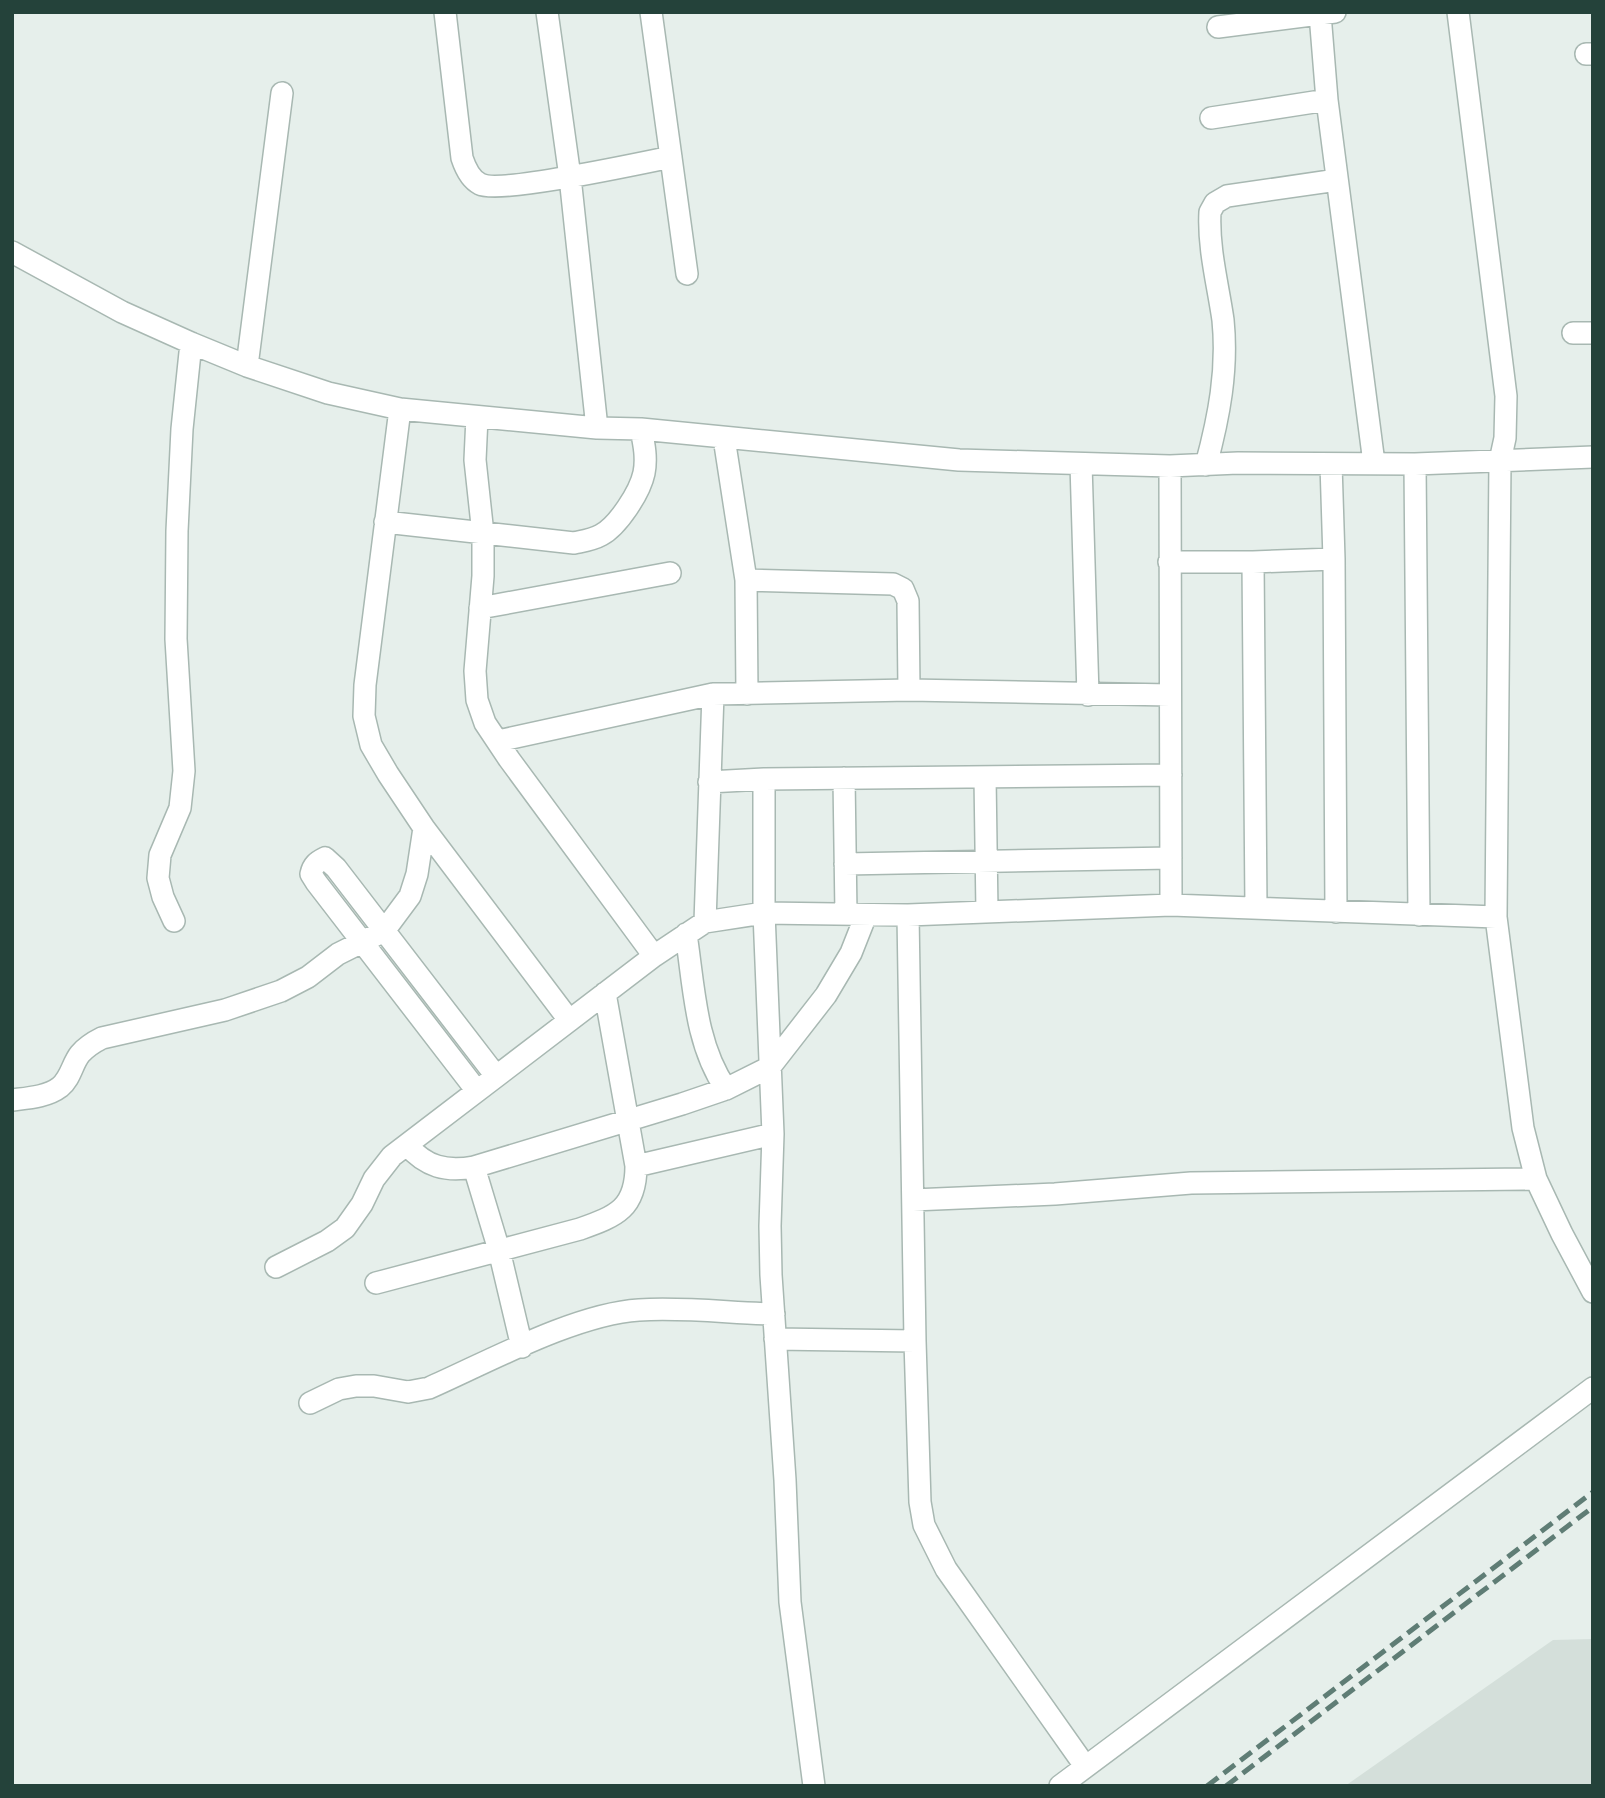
<svg xmlns="http://www.w3.org/2000/svg" width="1605" height="1798" font-family="'Golos Text',sans-serif">
<rect width="100%" height="100%" fill="#e6efeb"/>
<path fill="#d4dfda" d="M1593 1639V1786H1345L1553 1640Z"/>
<g fill="none" stroke-linecap="round" stroke-linejoin="round">
<defs>
<path id="minor" d="M445 12 462 158C465 167 470 179 480 184 499 194 641 163 671 157
M547 12 570 177 597 428
M651 12 687 274
M1320 14 1327 100 1374 463
M1218 27 1335 12
M1586 54H1593
M1211 118 1327 100
M12 252 122 312 191 343 247 366 328 393 400 409 597 428 641 429 959 460 1170 466 1238 463 1415 464 1593 457
M1573 333H1593
M247 366 282 93
M400 409 365 685 364 716 371 745 388 774 424 828 569 1020
M477 417 475 460 483 534V576L475 671 477 700 485 723 509 759 654 956
M724 438 746 580 747 694
M1081 464 1088 695
M1331 464 1334 559 1336 912
M1415 464 1419 915
M1206 465C1219 417 1228 370 1223 320 1218 285 1208 248 1210 212L1215 203 1227 196 1337 180
M1170 466 1171 905 1496 917 1500 461 1505 438 1506 396 1458 12
M385 522 574 543C583 541 592 540 601 535 618 526 640 492 644 473 647 458 644 444 641 429
M1169 562H1253L1334 559
M1253 562 1256 907
M746 580 893 584 903 589 908 601 909 690
M480 608 670 573
M498 741 713 694
M985 777 987 912
M844 778 846 914
M764 779V913L773 1134 770 1226 771 1275 785 1480 790 1602 814 1786
M709 782 764 779 1171 775
M845 864 1171 858
M908 915 915 1341 920 1502 924 1525 946 1569 1085 1766
M1496 917 1523 1128 1536 1179 1562 1234 1593 1292
M174 921 163 897 158 878 160 855 180 808 184 771 176 639 177 531 182 429 191 343
M705 922 713 694 909 690 1170 695
M686 934C694 986 695 1044 726 1089
M477 1091 316 882 311 874C313 865 317 862 325 858L336 868 496 1076
M12 1100C28 1098 47 1097 60 1087 71 1078 72 1064 80 1054 86 1047 94 1042 102 1038L225 1010 281 991 308 977 338 954 384 931 410 896 417 874 424 828
M407 1145C426 1167 446 1172 474 1167L682 1104 726 1089 770 1067 826 995 851 953 866 915
M636 1166 773 1134
M474 1167 499 1250 522 1347
M913 1200 1055 1194 1191 1183 1536 1179
M276 1267 327 1241 345 1228 362 1204 374 1179 392 1156 654 956 705 922 764 913 908 915 1171 905
M376 1283 580 1229C617 1216 636 1208 636 1166L605 993
M775 1339 915 1341
M310 1403 339 1389 356 1386H374L408 1392 429 1388C488 1362 575 1314 639 1310 683 1307 730 1313 774 1314
M1060 1786 1593 1388"/>
</defs>
<use href="#minor" stroke="#a8b8b2" stroke-width="24"/>
<use href="#minor" stroke="#fff" stroke-width="21"/>
<path stroke="#5f7d75" stroke-width="5" stroke-dasharray="14 7" stroke-linecap="butt" d="M1207 1786 1593 1492
M1226 1786 1593 1507"/>
</g>
<rect width="1605" height="1798" fill="none" stroke="#24423a" stroke-width="28"/>
</svg>
